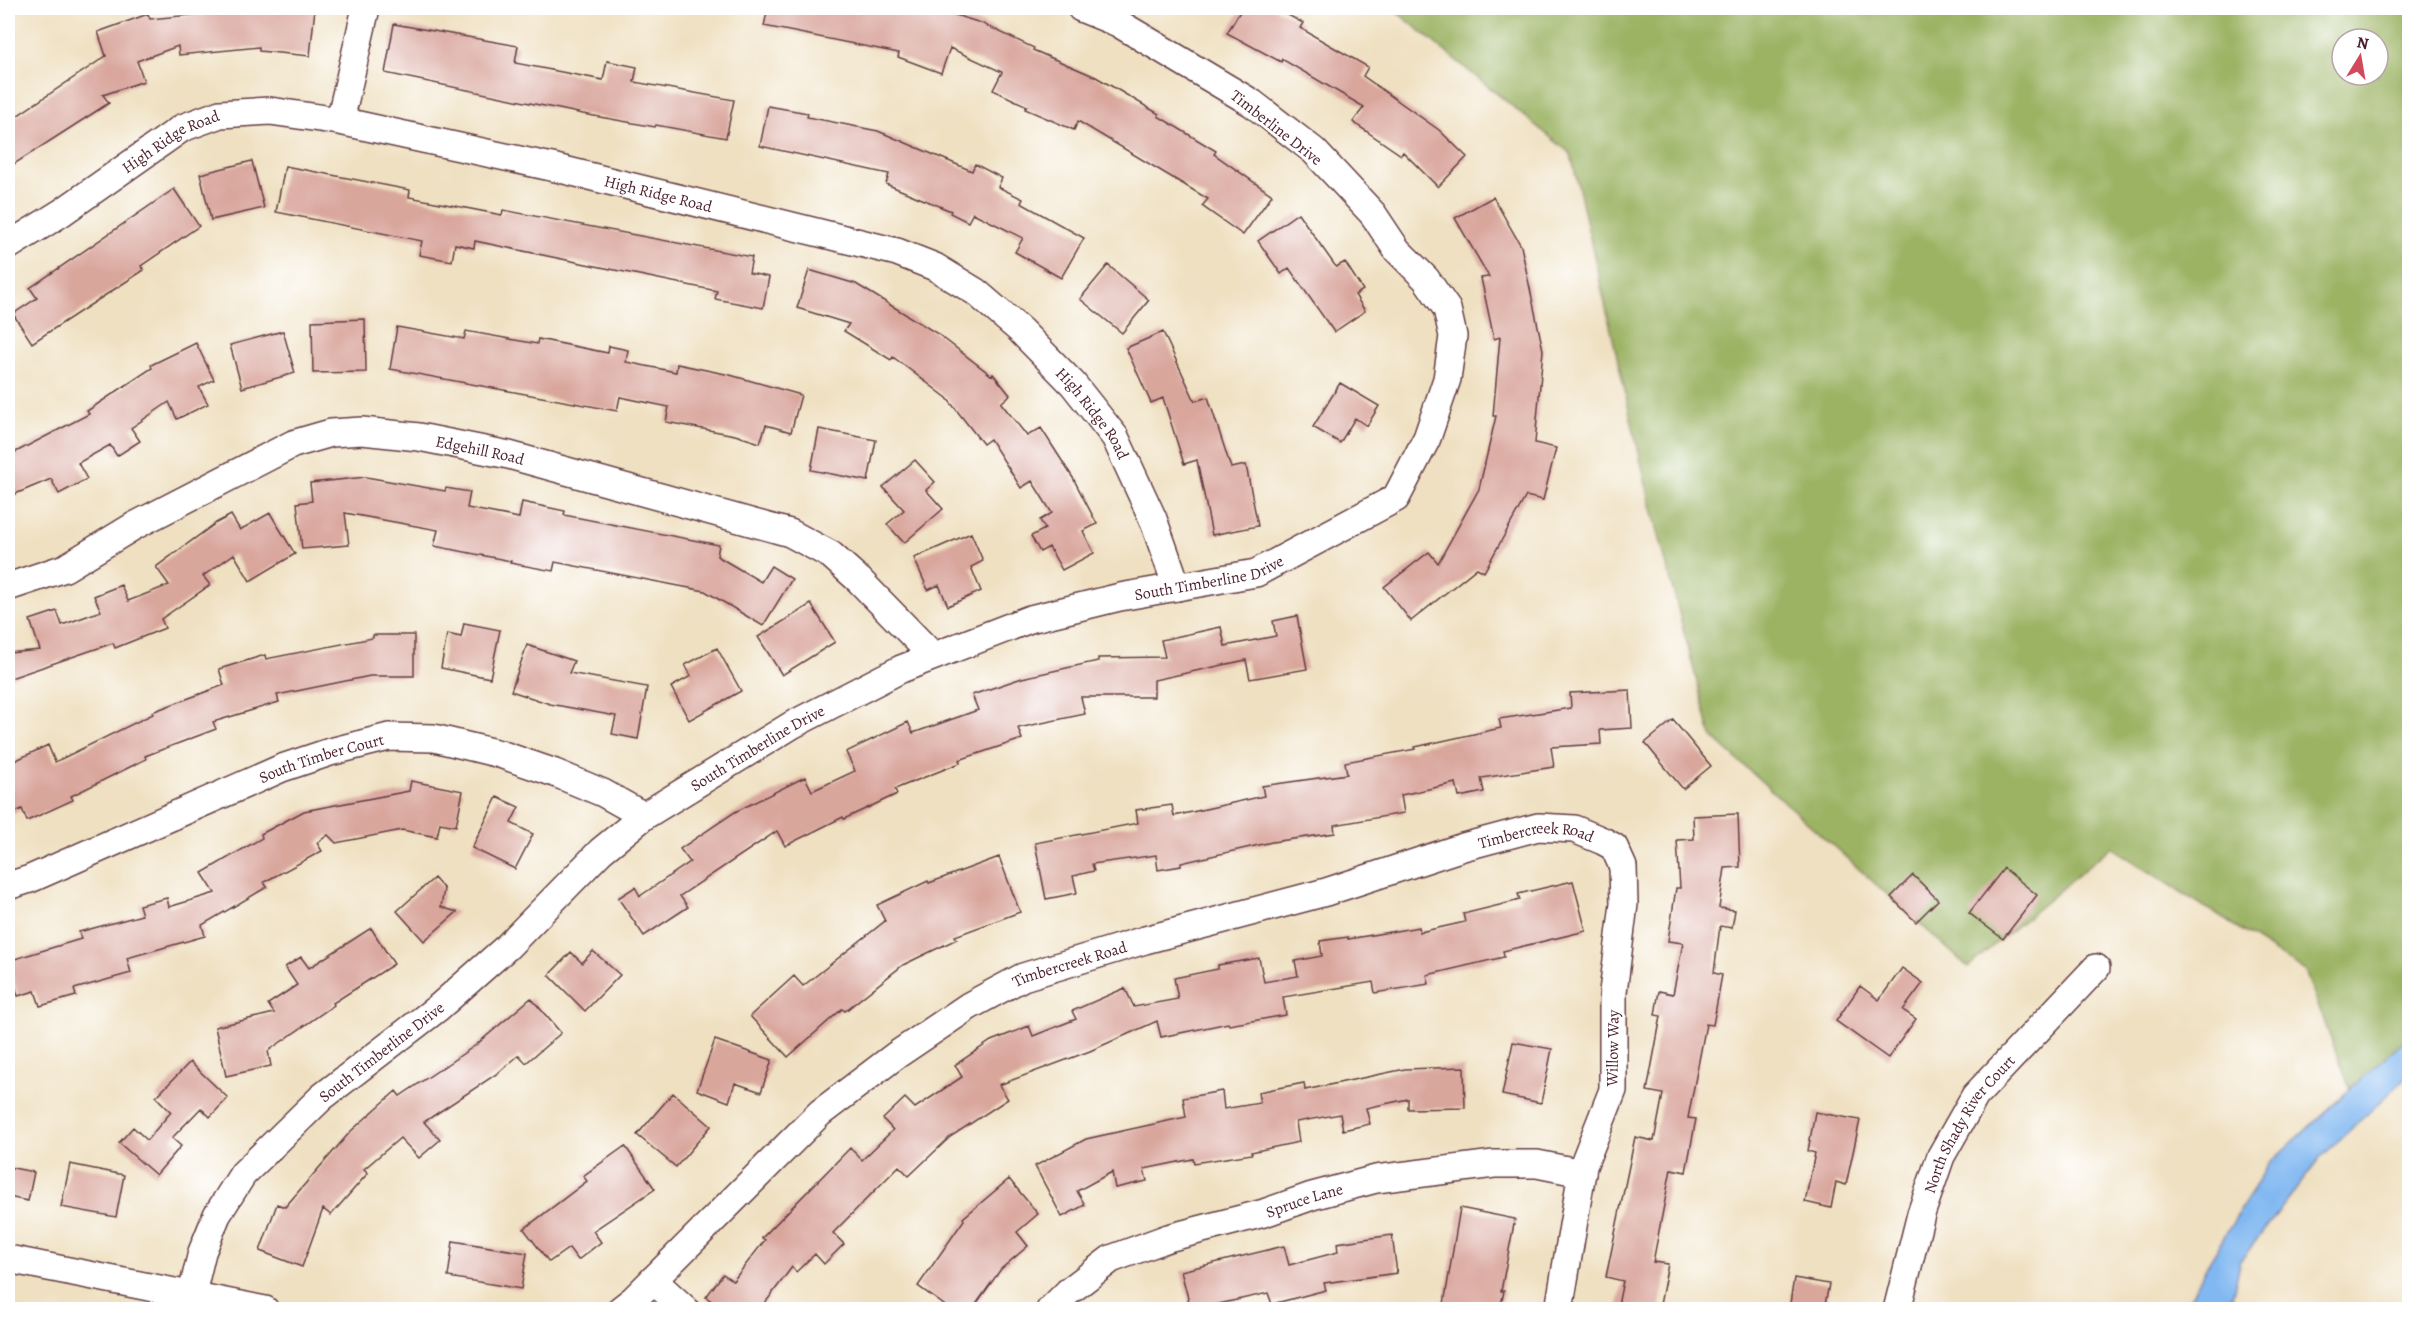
<svg xmlns="http://www.w3.org/2000/svg" width="2417" height="1317" font-family="Alegreya,serif">
<rect width="100%" height="100%" fill="#fff"/>
<filter id="ink" filterUnits="userSpaceOnUse"><feTurbulence type="fractalNoise" baseFrequency=".0167" numOctaves="2"/><feDisplacementMap in="SourceGraphic" scale="12" xChannelSelector="R" yChannelSelector="G"/><feConvolveMatrix kernelMatrix="1 2 1 2 8 2 1 2 1" color-interpolation-filters="sRGB"/></filter>
<filter id="wash" filterUnits="userSpaceOnUse"><feTurbulence type="fractalNoise" baseFrequency=".008" numOctaves="4" result="noise"/><feDisplacementMap in="SourceGraphic" scale="24" xChannelSelector="R" yChannelSelector="G"/><feGaussianBlur stdDeviation="1.35" result="paint"/><feColorMatrix in="noise" values="0 0 0 0 0 0 0 0 0 0 0 0 0 0 0 0 0 1.4 0 .05"/><feComposite in="paint" operator="in"/></filter>
<g filter="url(#wash)">
<rect width="100%" height="100%" fill="#efe0c1"/>
<path fill="#9bb364" stroke="#726948" stroke-width="1.5" fill-rule="evenodd" d="M1392 8H2409V1037L2350 1089 2305 971 2111 847 1968 967 1711 736 1648 493 1571 154ZM2342 39H2378V75H2342Z"/>
<path fill="#81b8f1" stroke="#666c8e" stroke-width="1.5" d="M2409 1037V1075L2321 1157 2241 1260 2229 1309H2185L2207 1265 2268 1165 2350 1089Z"/>
<g id="blocks">
<path fill="#d9a69c" d="M263 8H315L310 56 259 51V47L179 55 178 46 137 61 144 81 103 95 109 103 8 168V122L106 56 98 32 148 14 150 19Z
M768 8H933L981 23 1034 48 1033 50 1096 77 1159 114 1158 116 1216 151 1214 154 1272 195 1243 235 1202 206 1208 199 1078 121 1074 130 1025 109 1027 106 993 90 1002 72 950 48 941 73 898 57 899 53 764 26Z
M1242 8H1275L1303 23 1300 28 1368 67 1363 76 1439 130 1467 157 1438 187 1403 152 1401 155 1353 122 1364 107 1282 59 1281 62 1227 33Z
M394 24 518 46 515 63 603 80 607 61 637 67 634 82 734 100 726 138 656 125 655 127 583 114 385 73Z
M768 106 808 113 807 117 878 131 972 171 975 164 1002 178 998 187 1023 199 1021 203 1084 238 1061 278 1015 252 1023 238 973 213 968 222 950 213 951 211 886 184 889 174 760 146Z
M252 161 264 208 211 220 200 174Z
M285 166 410 190 409 197 502 215 503 210 752 257 749 273 769 277 763 308 715 299 717 291 475 241 474 248 455 244 452 261 419 255 422 241 276 212Z
M174 189 199 226 141 266 144 270 32 343 13 314 37 298 30 288Z
M1493 197 1521 246 1543 350 1535 443 1556 448 1543 500 1526 496 1484 572 1477 568 1411 621 1384 587 1429 552 1438 563 1479 489 1496 416H1493L1500 337 1494 339 1481 278 1489 277 1455 218Z
M1298 213 1336 267 1345 262 1363 290 1355 295 1365 311 1334 332 1289 268 1281 274 1258 241Z
M1108 265 1149 300 1122 333 1080 299Z
M809 270 856 284 938 334 991 375 993 374 1010 395 1001 403 1027 436 1041 428 1073 478 1097 524 1083 531 1094 553 1062 570 1049 547 1040 552 1031 536 1045 529 1040 520 1052 513 1032 481 1021 488 990 439 983 444 947 398 893 357 891 360 844 331 849 324 797 308Z
M365 319 366 372 313 373 312 321Z
M397 327 464 339 466 331 537 344 538 339 608 353 609 346 628 350 626 362 676 372 677 364 730 375 801 395 791 432 766 425 760 443 735 435 666 422 669 407 620 397 617 411 390 369Z
M283 331 295 373 242 388 230 345Z
M1163 332 1195 401 1208 397 1231 468 1246 465 1258 526 1212 535 1197 460 1184 464 1163 398 1151 403 1126 348Z
M196 343 214 380 199 387 208 404 177 419 169 402 131 428 140 441 117 456 110 445 78 463 87 479 59 494 51 479 8 497V456L89 414 87 411 152 368 151 365Z
M1340 383 1379 406 1367 426 1355 418 1340 443 1313 427Z
M819 429 876 440 868 481 811 470Z
M915 460 935 482 926 490 943 509 904 543 887 524 904 510 883 487Z
M366 477 445 491 446 488 470 492 467 508 519 518 522 502 565 511 564 515 719 545 717 556 761 582 771 566 792 579 763 626 705 591 555 562 553 571 510 563 511 561 434 546 438 530 345 513 349 545 302 549 297 503 312 501 310 483Z
M270 513 295 554 250 581 234 554 203 576 210 585 161 619 165 628 115 648 113 643 8 679V653L40 650 30 620 57 611 62 625 101 611 94 596 121 585 128 601 169 585 156 567 216 523 231 515 240 530Z
M971 533 983 561 971 567 981 591 948 606 939 585 928 590 914 558Z
M811 604 835 642 782 675 758 637Z
M1297 616 1307 669 1250 679 1246 660 1154 680V697H1081L1085 714 1018 728 1022 739 959 760 960 763 895 789 897 794 844 819 843 817 785 846 777 831 680 896 688 907 644 936 618 898 635 887 640 896 690 862 680 849 735 812 805 777 812 791 855 771 846 752 908 722 913 733 978 710 972 695 1022 678 1098 661V658L1165 657 1161 640 1221 627 1225 646 1276 636 1273 621Z
M464 623 500 630 490 678 441 668 447 634 461 637Z
M373 635H414V676H370L277 695 279 702 213 722 216 729 145 756 146 759 71 796 73 800 27 821 22 809 8 815V764L48 745 55 762 153 714 152 712 224 685 219 669 265 655 266 659 373 638Z
M527 645 574 661 569 673 647 687 638 739 612 734 616 716 550 704 511 691Z
M717 648 741 691 689 720 671 687 691 676 685 665Z
M1630 690 1632 728 1600 730 1601 744 1551 747 1554 767 1481 778 1484 792 1459 797 1456 783 1401 795 1404 813 1334 825 1335 833 1272 842 1181 863V866L1158 870 1156 855 1092 864 1094 871 1073 876 1077 893 1046 899 1035 843 1138 823 1136 810 1172 805 1174 816 1264 796 1262 786 1347 774 1345 762 1416 749 1415 747 1501 728 1499 719 1571 708 1570 693Z
M1673 720 1711 766 1683 789 1645 743Z
M411 781 463 791 456 826 440 823 437 837 402 830 336 843 328 835 317 843 322 851 264 882 267 887 202 925 205 936 127 958 131 973 74 989 76 996 40 1006 35 991 18 996 8 961 81 939 79 932 142 915 139 905 167 898 169 907 215 893 202 873 262 838 261 834 304 811 409 791Z
M497 797 519 807 511 823 533 834 515 869 472 848Z
M1738 814 1740 867 1725 868 1719 908 1735 910 1732 928 1720 926 1714 973 1722 975 1713 1025 1706 1024 1688 1118 1696 1119 1686 1172 1671 1169 1653 1262 1668 1264 1659 1310H1617L1623 1281 1606 1277 1635 1137 1654 1141 1663 1094 1647 1091 1661 1016 1655 1015 1659 991 1673 994 1683 943 1668 941 1676 888H1680L1677 840 1694 839 1693 816Z
M999 857 1020 912 955 936 957 939 903 965 845 1011 842 1009 788 1057 750 1016 794 976 803 986 885 921 877 905 928 881 929 883Z
M2004 868 2037 895 2003 939 1969 913Z
M1913 875 1938 900 1916 922 1891 897Z
M434 878 444 889 441 907 457 912 424 941 397 911Z
M1573 881 1586 931 1503 951 1504 957 1427 975 1429 984 1375 993 1373 982 1283 997 1286 1015 1229 1025 1228 1023 1161 1037 1157 1021 1090 1051 999 1085 1008 1099 950 1137 909 1176 899 1166 833 1233 844 1244 824 1264 815 1254 796 1272 792 1267 760 1310H724L706 1297 723 1274 733 1281 765 1240 762 1238 850 1148 862 1160 893 1130 883 1119 905 1098 915 1108 962 1077 955 1065 991 1041 1029 1026 1033 1036 1076 1019 1072 1011 1125 988 1134 1007 1178 999 1174 978 1218 969V965L1259 958 1264 982 1298 976 1295 961 1322 956 1320 941 1348 937V939L1419 927 1420 932 1465 922 1463 914 1520 900 1518 894Z
M371 928 394 964 333 1003 334 1005 268 1051 271 1066 226 1076 215 1027 274 1013 268 1004 297 985 285 967 301 957 309 968Z
M593 951 620 975 585 1011 549 975 571 952 582 963Z
M1902 968 1923 983 1903 1010 1916 1019 1888 1058 1836 1021 1860 986 1879 1000Z
M531 998 561 1033 526 1063 519 1055 498 1073 424 1122 440 1140 419 1158 400 1138 364 1169 368 1173 331 1215 323 1209 302 1267 260 1251 277 1204 285 1207 351 1131 396 1091 400 1096 476 1045Z
M715 1040 772 1060 761 1092 735 1083 729 1102 697 1090Z
M1513 1042 1552 1049 1541 1103 1502 1095Z
M190 1062 228 1098 210 1117 201 1108 172 1138 181 1146 156 1175 119 1143 133 1127 147 1140 171 1112 156 1097Z
M1464 1067 1465 1108 1408 1109V1099L1366 1108 1370 1124 1343 1130 1340 1114 1296 1122 1299 1142 1251 1152 1252 1154 1194 1163 1193 1159 1144 1169 1147 1181 1115 1188 1112 1172 1077 1191 1085 1205 1062 1217 1035 1166 1086 1139 1186 1117 1183 1098 1222 1091 1224 1109 1260 1103 1258 1092 1304 1083 1305 1090 1405 1069Z
M673 1093 711 1126 676 1167 637 1135Z
M1815 1112 1860 1120 1846 1185 1836 1182 1831 1208 1805 1202 1815 1153 1808 1151Z
M625 1146 655 1189 593 1231 601 1242 578 1260 569 1248 549 1262 524 1229 587 1181 583 1176Z
M70 1164 124 1175 116 1217 61 1207Z
M8 1167 34 1172 28 1201 8 1197Z
M1009 1179 1038 1214 1017 1232 1028 1246 1001 1269 972 1310H951L918 1286 964 1220 963 1218Z
M1460 1208 1515 1219 1501 1291H1504L1500 1310H1443Z
M1392 1235 1397 1273 1324 1283 1326 1290 1272 1304 1268 1293 1191 1310 1181 1271 1284 1246 1289 1265 1338 1252 1337 1243Z
M453 1241 527 1253 521 1289 448 1277Z
M1794 1278 1829 1284 1824 1310H1789Z"/>
</g>
</g>
<g filter="url(#ink)">
<use href="#blocks" fill-opacity="0" stroke="#633c42" stroke-width="1.5"/>
<g fill="none" stroke-linecap="round" stroke-linejoin="round">
<defs>
<g id="minor">
<path d="M340 121 366 8"/>
<path id="s1" d="M8 246 61 213 182 128 220 114 270 111 340 121 556 168 897 252 935 267 976 292 1020 330 1073 384 1115 437 1153 519 1177 587"/>
<path id="s2" d="M8 587 65 568 134 526 293 444 331 433 362 431 419 437 509 455 790 533 831 555 859 580 933 656"/>
<path id="s3" d="M8 886 30 879 282 768 330 752 389 737 434 738 500 754 555 773 603 793 644 816"/>
<path d="M8 1259 265 1310"/>
<path d="M653 1280 686 1310"/>
<path id="s4" d="M188 1310 202 1252 217 1215 243 1174 322 1097 439 1007 507 947 601 851 644 816 792 725 901 669 1030 619 1120 597 1256 573 1396 498 1427 438 1447 379 1453 336 1447 309 1426 279 1397 250 1373 214 1314 151 1252 103 1118 23 1081 8"/>
<path id="s5" d="M620 1310 634 1299 820 1113 895 1056 969 1006 1023 977 1145 940 1326 892 1463 847 1538 827 1574 829 1603 841 1614 847 1623 867 1624 904 1613 992V1090L1583 1166 1559 1310"/>
<path id="s6" d="M1050 1310 1068 1292 1111 1259 1168 1238 1264 1213 1312 1196 1376 1179 1494 1164H1537L1582 1173"/>
<path id="s7" d="M1897 1310 1921 1214 1941 1156 1975 1096 2096 968"/>
</g>
</defs>
<use href="#minor" stroke="#633c42" stroke-width="30"/>
<use href="#minor" stroke="#fff" stroke-width="27"/>
</g>
</g>
<g text-anchor="middle" stroke-width="5" stroke-linejoin="round" paint-order="stroke">
<g font-size="16" fill="#4a1f2b" stroke="#fff">
<text transform="translate(1277 127) rotate(38)" y="6">Timberline Drive</text>
<text dy="6" stroke="none"><textPath href="#s1" startOffset="194">High Ridge Road</textPath></text>
<text dy="6" stroke="none"><textPath href="#s1" startOffset="698">High Ridge Road</textPath></text>
<text dy="6" stroke="none"><textPath href="#s1" startOffset="1202">High Ridge Road</textPath></text>
<text dy="6" stroke="none"><textPath href="#s2" startOffset="510">Edgehill Road</textPath></text>
<text dy="6" stroke="none"><textPath href="#s4" startOffset="1305">South Timberline Drive</textPath></text>
<text dy="6" stroke="none"><textPath href="#s4" startOffset="819">South Timberline Drive</textPath></text>
<text dy="6" stroke="none"><textPath href="#s3" startOffset="339">South Timber Court</textPath></text>
<text dy="6" stroke="none"><textPath href="#s5" startOffset="1060">Timbercreek Road</textPath></text>
<text dy="6" stroke="none"><textPath href="#s5" startOffset="574">Timbercreek Road</textPath></text>
<text transform="translate(1612 1048) rotate(-89)" y="6">Willow Way</text>
<text dy="6" stroke="none"><textPath href="#s4" startOffset="333">South Timberline Drive</textPath></text>
<text dy="6" stroke="none"><textPath href="#s7" startOffset="202">North Shady River Court</textPath></text>
<text dy="6" stroke="none"><textPath href="#s6" startOffset="282">Spruce Lane</textPath></text>
</g>
</g>
<rect width="2417" height="1317" fill="none" stroke="#fff" stroke-width="30"/>
<g transform="translate(2360 57) rotate(11)"><circle r="28" fill="#ffffff" stroke="#b7a5aa" stroke-width="1.5"/>
<path d="M0-4.5L10 22L0 15L-10 22Z" fill="#d1495b"/>
<text y="-9" font-size="16" font-weight="bold" text-anchor="middle" fill="#4a1f2b">N</text>
</g>
</svg>
